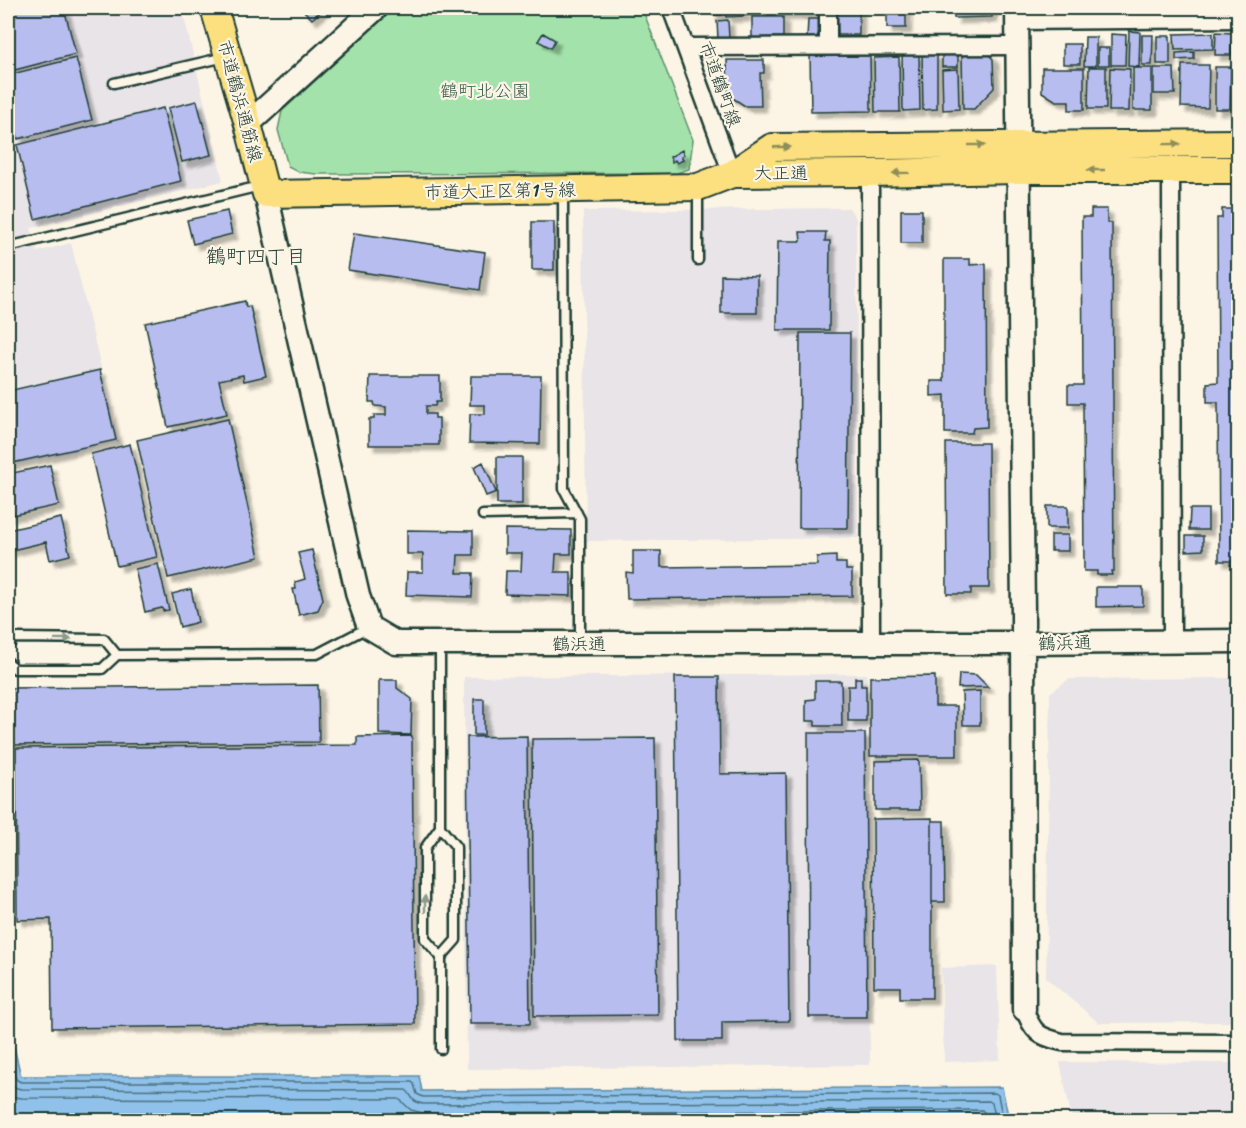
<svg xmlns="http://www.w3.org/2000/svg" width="1246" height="1128" font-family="Sriracha,'Klee One',sans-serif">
<defs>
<filter id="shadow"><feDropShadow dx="5.5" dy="5.5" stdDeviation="1.5" flood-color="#0004"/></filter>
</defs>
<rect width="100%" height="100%" fill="#fcf5e5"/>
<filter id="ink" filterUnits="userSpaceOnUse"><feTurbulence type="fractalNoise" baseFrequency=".0167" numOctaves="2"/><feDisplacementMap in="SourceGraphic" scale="12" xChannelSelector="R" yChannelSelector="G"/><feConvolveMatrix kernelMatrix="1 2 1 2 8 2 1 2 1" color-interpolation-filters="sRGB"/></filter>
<g filter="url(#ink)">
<path fill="#e8e4e8" d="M8 8H182L223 181 31 228 37 252 71 243 119 442 8 467Z
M849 208 856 218 858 538 586 541 583 211Z
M867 674 870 1065 467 1069 464 677Z
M1069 679 1238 678V1022L1099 1023 1046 978 1050 693Z
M997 966 1000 1060 944 1062 941 968Z
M1060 1062 1238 1063V1120H1072Z"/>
<path fill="#a3e3ab" stroke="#619070" stroke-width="1.5" d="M395 8H642L693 140 689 169 677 173 316 174 299 172 288 166 278 130 282 111Z"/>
<path fill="#8fc1eb" stroke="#628ca2" stroke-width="1.5" d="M8 1022 21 1076H419L422 1091 1002 1087 1009 1120H8Z"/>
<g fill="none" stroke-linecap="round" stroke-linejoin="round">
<path stroke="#4c727d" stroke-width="1.5" d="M8 1047 15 1077 17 1080 21 1082H412L414 1084 417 1094 423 1097 995 1093 998 1095 1003 1120
M8 1079 13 1087 21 1089 406 1090C413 1095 410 1102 423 1104L989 1101 992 1103 996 1120
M8 1094 14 1097 22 1098 399 1099 411 1110 423 1113 982 1110 984 1112 986 1120"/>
</g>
<path fill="#b8bdef" stroke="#1f3d34" stroke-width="1.5" filter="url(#shadow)" d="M8 8H64L76 54 11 71 8 57Z
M301 8H325L312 19Z
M712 8H722V15H712Z
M725 8H743L744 16 726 17Z
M746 8H821V14L746 15Z
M887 8H906V28H887Z
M954 8H992V17L954 18Z
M859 9V35H838L837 10Z
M752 17H783V37L752 38Z
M808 19H821V30L816 38H807Z
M728 20 729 38 718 39 717 21Z
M1129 31 1140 32 1139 67 1128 66Z
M1216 32 1232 33 1231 55H1215Z
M543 33 555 40 551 48 538 41Z
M1213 33V49L1175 50 1174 34Z
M1111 34 1126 35 1125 65H1111Z
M1142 35H1153L1152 65H1142Z
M1157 36H1170V64H1157Z
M1085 37H1096V66H1084Z
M1063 44H1080V64H1063Z
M1098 48H1109V65H1098Z
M986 52 993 59 994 88 974 109H963L962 53Z
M1194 52V59L1176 60V53Z
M958 53V67H942V54Z
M810 54H870L871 111 811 112Z
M902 54H919L920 110 903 111Z
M922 54H937V109L923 110Z
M899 57 900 112H875L874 58Z
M76 58 92 120 18 139 8 99V75Z
M727 60H764V73H760L761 106H745L728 95Z
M1182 65H1209L1208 108 1181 107Z
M1235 66H1238V109H1234Z
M1089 67H1106V109H1088Z
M1215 67H1231L1230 109H1215Z
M1042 68H1084V110H1069V101H1056L1042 92Z
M1110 68 1130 69 1129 111H1109Z
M1133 68H1152V110H1133Z
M1154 68H1174L1175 94H1154Z
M958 69 959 109 943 110 942 70Z
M197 101 211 155 182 162 168 108Z
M163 108 181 181 35 219 17 145Z
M682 150 684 155 681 157 683 160 677 163 675 160 672 162 670 157Z
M1091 209H1107V223H1112L1114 571H1111L1112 575H1097V571H1084L1083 403H1068V385H1083L1082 217H1091Z
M1222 209H1238V565H1230L1231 561H1219L1218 402H1207V383L1218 382 1217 218H1222Z
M901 210H922V243H901Z
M227 211 232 234 193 244 187 220Z
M532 222H554V270H532Z
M800 232H826L825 241H830L829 330H777L778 241H801Z
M354 233 485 252 480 290 348 270Z
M944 259H970V265L986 264 987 427 973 428 972 433H945V395L931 396V381H944Z
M721 275 757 276V313H721Z
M245 301 246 307 250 306 266 376 244 381 243 375 219 380 227 414 168 427 145 323Z
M800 333H850L848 528H799Z
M100 370 116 440 8 464V391Z
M370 376H440V402H436L435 406H426V414H435V418H439V445H369V419H374V415H386V407L375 406 374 402H369Z
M471 376H541L540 444 469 443 470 414H485V405H470Z
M228 419 259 557 168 578 137 440Z
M946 443H988L989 588H971V594H947Z
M130 444 157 557 117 566 91 454Z
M497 457H522V504H497Z
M483 462 496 492 486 496 474 467Z
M50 465 59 505 8 516V474Z
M1047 506H1068V528H1047Z
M1190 509H1208V530H1189Z
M61 518 70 555 50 560 46 542 8 551V530Z
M505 529 571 530V554H556L555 572H571V596L505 594 506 571H521L522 553H505Z
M407 530 473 531V555H458L457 573H473L472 597 406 595 407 572H423V554H407Z
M1051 535H1068V551H1051Z
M1186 536H1203V550L1186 551Z
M312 550 323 599 318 610 299 615 293 589H296L295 582 305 579 298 553Z
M633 551H661V567L817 565V557L836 556V563H846V570H852V596L627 599 626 572 633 573Z
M158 564 169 610 163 611 162 608 145 612 135 569Z
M1096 587H1143V606L1096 607Z
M191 589 198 622 180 627 172 594Z
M959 674 976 675 988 687 958 688Z
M935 676V706H957V756H870V677Z
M675 677H719L720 774 786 773 789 1021 722 1022V1041H678Z
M855 678H861V686H866V721H848V686H855Z
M379 680H397V688L412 699 411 735 379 734Z
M815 681H841L842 726H815V721H806V700L815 699Z
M318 685 319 742 8 745V688Z
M980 691V725H963L962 692Z
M474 699H484V735H474Z
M808 733H865L867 1017H809Z
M412 736 415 1024 52 1028 51 919 17 920 16 748 357 745V737Z
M527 736 530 1024H470L467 737Z
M655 738 658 1015 534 1016 532 739Z
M919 760 920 810H875V761Z
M932 818V998H900V987H874L873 819Z
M932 821H944L945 902H932Z"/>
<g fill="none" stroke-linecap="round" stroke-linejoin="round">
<defs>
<path id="lane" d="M114 83 225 57
M698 191V260
M563 192 564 489 580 519V643
M8 247 260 186
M483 515 577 513
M440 644V827L456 847V940L441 957V1049
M8 645 15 638 104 639 117 655
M8 662 15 669H102L117 655 317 654 367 628
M440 827 425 848V939L441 957"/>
<path id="street" d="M671 8 732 174
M828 8V46
M1017 21 1238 19
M686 47 1017 46
M1171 170 1172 642
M870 173 871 643
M1024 1009C1034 1033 1037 1036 1062 1042L1238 1043"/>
<path id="secondary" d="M1017 8 1023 615 1024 1009
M248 124 376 8
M266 194 358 596 369 627 396 643H1023L1238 641"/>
<path id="primary" d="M214 8 248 124 266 194 698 187 732 174 772 147 1238 143
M732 174 870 173 1018 170H1238"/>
</defs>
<use href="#lane" stroke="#1f3d34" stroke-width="13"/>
<use href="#street" stroke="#1f3d34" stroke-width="21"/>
<use href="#secondary" stroke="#1f3d34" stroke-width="27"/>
<use href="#primary" stroke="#1f3d34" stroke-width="30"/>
<use href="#lane" stroke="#fcf5e5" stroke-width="8"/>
<use href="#street" stroke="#fcf5e5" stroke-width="16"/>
<use href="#secondary" stroke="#fcf5e5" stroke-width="22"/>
<use href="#primary" stroke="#fce080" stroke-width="26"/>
</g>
<defs><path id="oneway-solid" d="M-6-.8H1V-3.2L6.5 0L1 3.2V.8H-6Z" transform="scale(1.5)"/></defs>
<g fill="#8e8e5a">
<use href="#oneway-solid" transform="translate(1172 144) rotate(-1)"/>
<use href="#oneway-solid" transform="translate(977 145)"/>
<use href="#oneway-solid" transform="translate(782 147) rotate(-1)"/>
<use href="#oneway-solid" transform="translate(1096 170) rotate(180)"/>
<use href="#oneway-solid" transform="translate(901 173) rotate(179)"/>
</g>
<g fill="#8e998c">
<use href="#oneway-solid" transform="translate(63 639) rotate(1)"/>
<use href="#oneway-solid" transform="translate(425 904) rotate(-90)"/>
</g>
</g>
<g text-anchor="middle" stroke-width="4.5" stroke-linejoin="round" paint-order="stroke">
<g font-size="18" fill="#1f3d34" stroke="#fcf5e5">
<text transform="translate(720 84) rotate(70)" y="6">市道鶴町線</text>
<text transform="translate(240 101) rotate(75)" y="6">市道鶴浜通筋線</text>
<text x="781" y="179">大正通</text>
<text transform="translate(500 191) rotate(-1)" y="6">市道大正区第1号線</text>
<text transform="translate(1065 643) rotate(-1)" y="6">鶴浜通</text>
<text x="579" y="650">鶴浜通</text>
</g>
<g font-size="18" fill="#395e4c" stroke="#fcf5e5">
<text x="485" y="97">鶴町北公園</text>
</g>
<g font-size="20" fill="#1f3d34" stroke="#fcf5e5">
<text x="256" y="263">鶴町四丁目</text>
</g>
</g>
<rect width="1246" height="1128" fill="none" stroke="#fcf5e5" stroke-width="30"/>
<rect x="15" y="15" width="1216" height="1098" fill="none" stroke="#1f3d34" stroke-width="2" filter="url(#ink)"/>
</svg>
